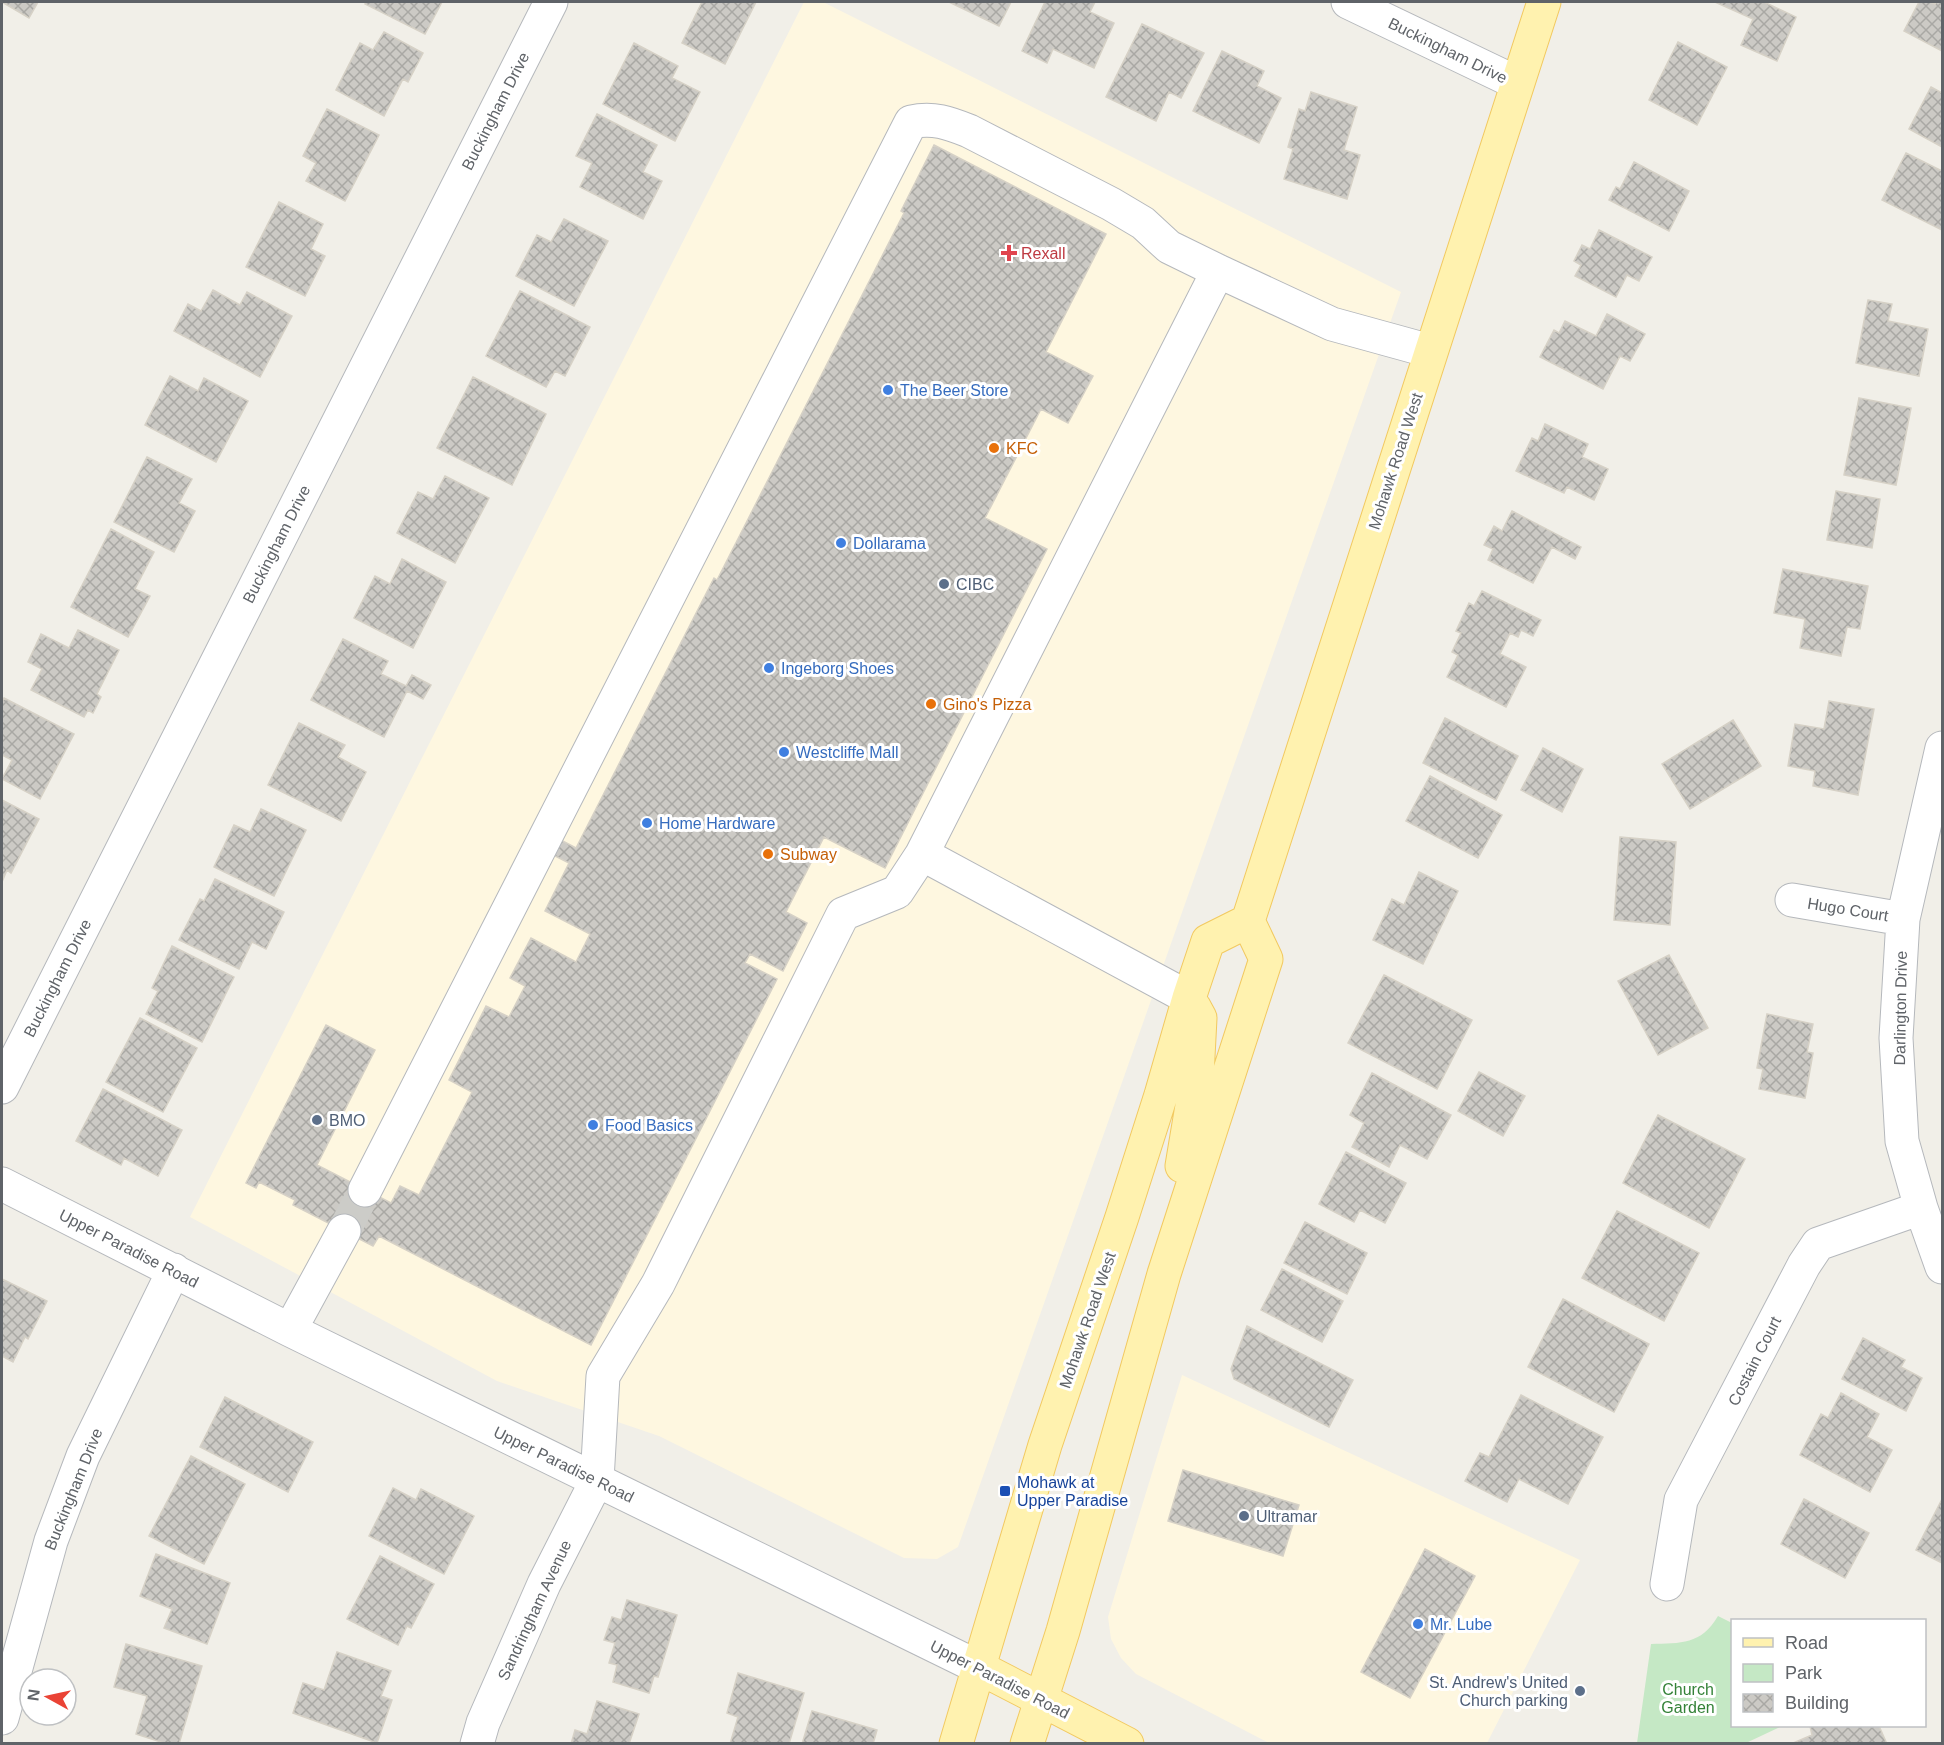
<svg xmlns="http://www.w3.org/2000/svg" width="1944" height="1745" font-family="Arial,sans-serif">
<defs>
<pattern id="building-cross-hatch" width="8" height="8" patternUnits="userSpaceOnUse" patternTransform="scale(1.5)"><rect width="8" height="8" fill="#cccac5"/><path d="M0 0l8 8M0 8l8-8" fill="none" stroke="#a9a8a4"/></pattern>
</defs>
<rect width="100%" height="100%" fill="#f1efe8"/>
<path fill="#fef7e0" d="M804 2H823L1401 292 958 1547 937 1559 904 1558 659 1436 497 1381 190 1217Z
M1182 1375 1580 1560 1487 1743H1269L1136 1674 1121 1658 1111 1639 1108 1617Z"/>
<path fill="#c5e8c5" d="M1718 1616 1732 1623V1726H1782L1746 1743H1637L1651 1644C1681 1643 1701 1645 1718 1616Z"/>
<path fill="url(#building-cross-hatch)" stroke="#d6d1c6" stroke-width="1.5" d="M2 2H38L29 18Z
M366 2H442L425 34 365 4Z
M702 2H756L725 64 682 43Z
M949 2H1011L999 26Z
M1045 2H1095L1090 12 1114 23 1094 68 1053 49 1047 63 1022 51Z
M1715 2H1767L1766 3 1796 17 1777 61 1741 45 1753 19Z
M1919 2H1930L1935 4 1936 2H1942V51L1904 31Z
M1142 24 1204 53 1181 98 1169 92 1156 121 1106 97Z
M384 32 423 53 408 82 403 79 384 116 336 90 360 43 373 50Z
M1678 42 1727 67 1697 125 1649 100Z
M634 43 678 66 672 78 700 92 675 141 603 104Z
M1222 51 1264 71 1257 86 1281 98 1259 143 1193 111Z
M1931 87 1942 93V147L1909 129Z
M1311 92 1357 107 1344 150 1360 155 1347 199 1284 179 1293 149 1288 147 1299 109 1305 111Z
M327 109 379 135 345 201 306 181 316 163 303 156Z
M597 114 657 145 643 172 662 181 643 219 580 187 592 163 576 156Z
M934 145 1106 234 1046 352 1093 376 1068 423 1041 409 985 518 1047 549 885 868 824 837 786 912 807 923 783 971 750 954 745 963 777 979 591 1345 379 1236 373 1246 293 1205 295 1200 259 1182 256 1188 246 1183 326 1025 375 1050 317 1165 391 1203 400 1186 419 1195 472 1092 449 1080 486 1006 509 1017 525 986 510 978 531 938 576 962 590 934 545 911 569 863 551 854 559 839 576 848 714 578 717 580 904 213 901 211Z
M1906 153 1942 171V230L1882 200Z
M1634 162 1689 191 1669 231 1609 200 1616 187 1620 189Z
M279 202 323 224 311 249 325 256 305 296 246 267Z
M564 219 608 241 574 306 516 276 537 235 551 242Z
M1599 230 1652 257 1639 281 1627 275 1616 297 1575 276 1581 265 1574 261 1582 245 1590 249Z
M213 290 240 305 247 292 292 316 260 377 174 331 188 304 201 311Z
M520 291 590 327 565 376 555 371 546 387 486 356Z
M1868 300 1892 304 1888 321 1928 329 1919 376 1856 363Z
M1607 314 1645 334 1630 361 1620 356 1603 389 1540 357 1554 330 1559 333 1565 321 1596 336Z
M170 376 198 391 204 378 248 401 216 462 145 425Z
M473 377 546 414 512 485 437 448Z
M1859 398 1911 408 1896 485 1844 475Z
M1545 424 1588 444 1582 457 1608 469 1594 500 1567 487 1564 493 1516 471 1532 438 1538 441Z
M147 457 192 479 179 503 195 511 174 552 114 522Z
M445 476 489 498 455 563 397 533 418 492 433 499Z
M1836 491 1880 499 1872 548 1827 540Z
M1512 511 1581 547 1575 559 1552 547 1533 583 1488 560 1493 549 1484 545 1494 526 1502 531Z
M111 529 154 552 135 589 150 596 128 637 71 607Z
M402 559 446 582 413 648 354 618 375 576 390 584Z
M1783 569 1868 586 1860 629 1847 627 1841 656 1800 648 1805 619 1774 613Z
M1482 591 1541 620 1533 636 1521 630 1518 637 1510 633 1500 654 1526 667 1506 707 1447 677 1458 655 1452 652 1461 633 1456 631 1469 603 1474 606Z
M78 630 119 650 97 694 101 697 93 713 88 710 84 717 31 690 42 669 28 662 41 634 69 648Z
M343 639 388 661 381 674 406 686 412 675 431 685 423 699 407 691 384 737 311 700Z
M4 698 74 734 40 799 2 779 12 760 2 755V702Z
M1829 701 1874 709 1858 795 1813 786 1815 771 1788 766 1795 724 1824 729Z
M1445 718 1518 756 1496 800 1423 763Z
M1733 720 1761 766 1690 809 1662 764Z
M299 723 345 745 338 757 366 772 341 821 268 785Z
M1543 748 1583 769 1562 812 1521 790Z
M1430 776 1502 815 1478 858 1406 821Z
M2 800 39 819 11 873 7 870 2 882Z
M261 809 306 830 274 896 214 867 234 825 250 832Z
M1620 837 1676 842 1670 925 1614 920Z
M1419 872 1458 891 1423 964 1373 940 1392 899 1404 905Z
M215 879 284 912 266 949 252 942 239 969 179 940 200 899 204 901Z
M172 946 234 977 202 1042 146 1014 158 991 152 988Z
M1669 955 1708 1028 1658 1055 1618 981Z
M1384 975 1472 1020 1437 1089 1348 1043Z
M1767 1014 1813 1024 1807 1052 1813 1053 1805 1098 1759 1089 1763 1069 1757 1068Z
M140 1018 197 1048 163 1112 106 1082Z
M1479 1072 1525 1096 1503 1136 1458 1111Z
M1372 1073 1451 1115 1427 1159 1400 1145 1389 1167 1352 1147 1364 1123 1350 1115Z
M103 1089 182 1130 158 1176 124 1158 121 1165 76 1141Z
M1658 1115 1745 1159 1709 1228 1623 1183Z
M1346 1152 1406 1183 1385 1223 1360 1210 1354 1222 1319 1204Z
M1617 1211 1699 1253 1664 1321 1582 1278Z
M1305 1222 1367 1253 1347 1294 1284 1263Z
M1282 1269 1343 1301 1322 1342 1261 1310Z
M2 1279 47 1301 28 1339 25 1337 13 1362 2 1356Z
M1563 1299 1649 1344 1614 1412 1528 1367Z
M1247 1326 1353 1380 1329 1427 1234 1379 1231 1369Z
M1863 1338 1905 1360 1901 1367 1922 1378 1906 1411 1842 1379Z
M1841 1393 1879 1414 1867 1437 1892 1450 1870 1492 1800 1455 1821 1414 1828 1418Z
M1521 1395 1603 1437 1568 1504 1519 1479 1507 1502 1465 1481 1480 1453 1489 1457Z
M225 1397 313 1442 288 1492 200 1447Z
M191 1456 245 1484 204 1564 149 1536Z
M1183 1470 1299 1505 1283 1556 1168 1521Z
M393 1488 416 1500 421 1489 474 1516 444 1574 369 1536Z
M1804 1499 1869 1533 1845 1578 1781 1544Z
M1942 1499V1563L1916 1550Z
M1425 1549 1475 1576 1410 1698 1361 1672Z
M156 1554 230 1583 207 1644 164 1628 172 1609 140 1596Z
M380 1556 434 1584 411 1628 407 1626 398 1645 347 1619Z
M627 1600 677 1615 658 1677 654 1676 649 1693 613 1682 617 1665 609 1663 615 1643 604 1640 612 1617 621 1620Z
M126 1644 202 1666 179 1744H167L136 1734 147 1696 114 1687Z
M337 1652 391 1671 381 1696 392 1700 377 1743 293 1713 303 1683 324 1690Z
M738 1673 804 1693 789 1744H730L738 1717 727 1713Z
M597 1701 639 1714 629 1744H571L575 1730 587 1734Z
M812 1711 877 1730 873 1744H802Z
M1810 1726H1879L1887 1744H1791L1812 1735Z"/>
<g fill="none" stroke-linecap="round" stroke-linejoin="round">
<path stroke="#ccccc8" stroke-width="33" stroke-dasharray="33 16" stroke-linecap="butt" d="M344 1231 365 1190"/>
<defs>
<path id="minor" d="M1348 2 1517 83
M1942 748 1903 919 1896 1038 1902 1141 1921 1208 1942 1267
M922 854 1189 998
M1792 900 1903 919
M2 1087 551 2
M2 1184 290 1330 978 1667
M365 1190 911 122C933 117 949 123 969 131L1111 204 1143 223 1169 247 1218 271 1332 324 1430 351
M290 1330 344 1231
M1667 1584 1681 1500 1804 1265 1818 1244 1921 1208
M2 1718 51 1541 83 1456 174 1270
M477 1744 483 1723 544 1584 597 1480 603 1376 658 1284 843 914 897 892 922 854 1218 271"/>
<path id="major" d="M1182 1166 1197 1076 1200 1018 1194 1007
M978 1667 1127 1744
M956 1744 1045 1445 1122 1217 1161 1095 1189 998 1208 941 1248 921
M1027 1744 1063 1631 1164 1274 1266 959 1248 921 1544 2"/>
</defs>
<use href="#minor" stroke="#b5b8bc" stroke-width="35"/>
<use href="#major" stroke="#f2c960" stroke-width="35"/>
<use href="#minor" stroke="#fff" stroke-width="33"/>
<use href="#major" stroke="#fff2af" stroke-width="33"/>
</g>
<path fill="#e0444e" stroke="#fff" stroke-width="2" d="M1006 244h6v6h6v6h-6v6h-6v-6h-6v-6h6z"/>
<g fill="#3f7fe0" stroke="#fff" stroke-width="2">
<circle cx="888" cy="390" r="6"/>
<circle cx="841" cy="543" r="6"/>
<circle cx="769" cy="668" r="6"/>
<circle cx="784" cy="752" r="6"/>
<circle cx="647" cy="823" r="6"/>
<circle cx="593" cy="1125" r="6"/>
<circle cx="1418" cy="1624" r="6"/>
</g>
<g fill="#e8710a" stroke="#fff" stroke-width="2">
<circle cx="994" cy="448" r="6"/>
<circle cx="931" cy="704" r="6"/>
<circle cx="768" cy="854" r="6"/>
</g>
<g fill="#5c6f8a" stroke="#fff" stroke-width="2">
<circle cx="944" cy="584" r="6"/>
<circle cx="317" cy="1120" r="6"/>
<circle cx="1244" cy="1516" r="6"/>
<circle cx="1580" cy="1691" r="6"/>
</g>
<rect fill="#1a4fb4" stroke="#fff" stroke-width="2" x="999" y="1485" width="12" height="12" rx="3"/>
<g text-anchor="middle" stroke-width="6" stroke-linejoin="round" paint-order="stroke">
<g font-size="16" fill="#5f6368" stroke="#fff">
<text transform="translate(1448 50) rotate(26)" y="6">Buckingham Drive</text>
<text transform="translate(495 111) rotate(-63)" y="6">Buckingham Drive</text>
<text transform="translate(1395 461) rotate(-72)" y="6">Mohawk Road West</text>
<text transform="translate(276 544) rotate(-63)" y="6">Buckingham Drive</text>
<text transform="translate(1848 909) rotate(9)" y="6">Hugo Court</text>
<text transform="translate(57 978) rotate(-63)" y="6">Buckingham Drive</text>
<text transform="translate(1900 1008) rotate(-89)" y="6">Darlington Drive</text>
<text transform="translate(129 1248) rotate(27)" y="6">Upper Paradise Road</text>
<text transform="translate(1087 1320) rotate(-71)" y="6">Mohawk Road West</text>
<text transform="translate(1754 1361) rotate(-63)" y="6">Costain Court</text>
<text transform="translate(564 1464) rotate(26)" y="6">Upper Paradise Road</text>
<text transform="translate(73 1489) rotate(-68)" y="6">Buckingham Drive</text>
<text transform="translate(534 1610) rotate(-65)" y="6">Sandringham Avenue</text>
<text transform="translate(1000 1679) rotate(27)" y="6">Upper Paradise Road</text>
</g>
<g font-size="16" fill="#be3a42" stroke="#fff" text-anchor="start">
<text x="1021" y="259">Rexall</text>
</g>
<g font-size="16" fill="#366cbe" stroke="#fff" text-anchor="start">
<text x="900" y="396">The Beer Store</text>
<text x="853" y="549">Dollarama</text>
<text x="781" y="674">Ingeborg Shoes</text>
<text x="796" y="758">Westcliffe Mall</text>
<text x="659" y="829">Home Hardware</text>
<text x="605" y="1131">Food Basics</text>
<text x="1430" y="1630">Mr. Lube</text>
</g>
<g font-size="16" fill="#c56008" stroke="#fff" text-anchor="start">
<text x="1006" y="454">KFC</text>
<text x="943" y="710">Gino's Pizza</text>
<text x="780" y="860">Subway</text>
</g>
<g font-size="16" fill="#4e5e75" stroke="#fff" text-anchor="start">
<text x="956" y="590">CIBC</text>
<text x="329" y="1126">BMO</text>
<text x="1256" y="1522">Ultramar</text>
<text x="1568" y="1688" text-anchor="end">St. Andrew's United<tspan x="1568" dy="18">Church parking</tspan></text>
</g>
<g font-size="16" fill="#164399" stroke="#fff" text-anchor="start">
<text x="1017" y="1488">Mohawk at<tspan x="1017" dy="18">Upper Paradise</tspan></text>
</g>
<g font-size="16" fill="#348238" stroke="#fff">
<text x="1688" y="1695">Church<tspan x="1688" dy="18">Garden</tspan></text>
</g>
</g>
<rect width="1944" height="1745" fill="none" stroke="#5f6368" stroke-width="6"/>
<rect x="1731" y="1619" width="195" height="108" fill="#ffffff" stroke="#bfc1c3" stroke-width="1.5"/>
<rect x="1743" y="1638" width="30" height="9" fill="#fff2af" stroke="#bfc1c3" stroke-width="1.5"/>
<text x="1785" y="1649" font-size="18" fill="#5f6368">Road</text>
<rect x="1743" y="1664" width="30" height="18" fill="#c5e8c5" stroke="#bfc1c3" stroke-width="1.5"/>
<text x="1785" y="1679" font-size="18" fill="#5f6368">Park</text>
<rect x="1743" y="1694" width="30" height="18" fill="url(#building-cross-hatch)" stroke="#bfc1c3" stroke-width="1.5"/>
<text x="1785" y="1709" font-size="18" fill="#5f6368">Building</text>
<g transform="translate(48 1697) rotate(278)"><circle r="28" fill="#ffffff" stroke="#bfc1c3" stroke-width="1.5"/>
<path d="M0-4.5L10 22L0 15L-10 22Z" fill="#ea4335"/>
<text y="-9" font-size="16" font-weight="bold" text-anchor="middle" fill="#5f6368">N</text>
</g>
</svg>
